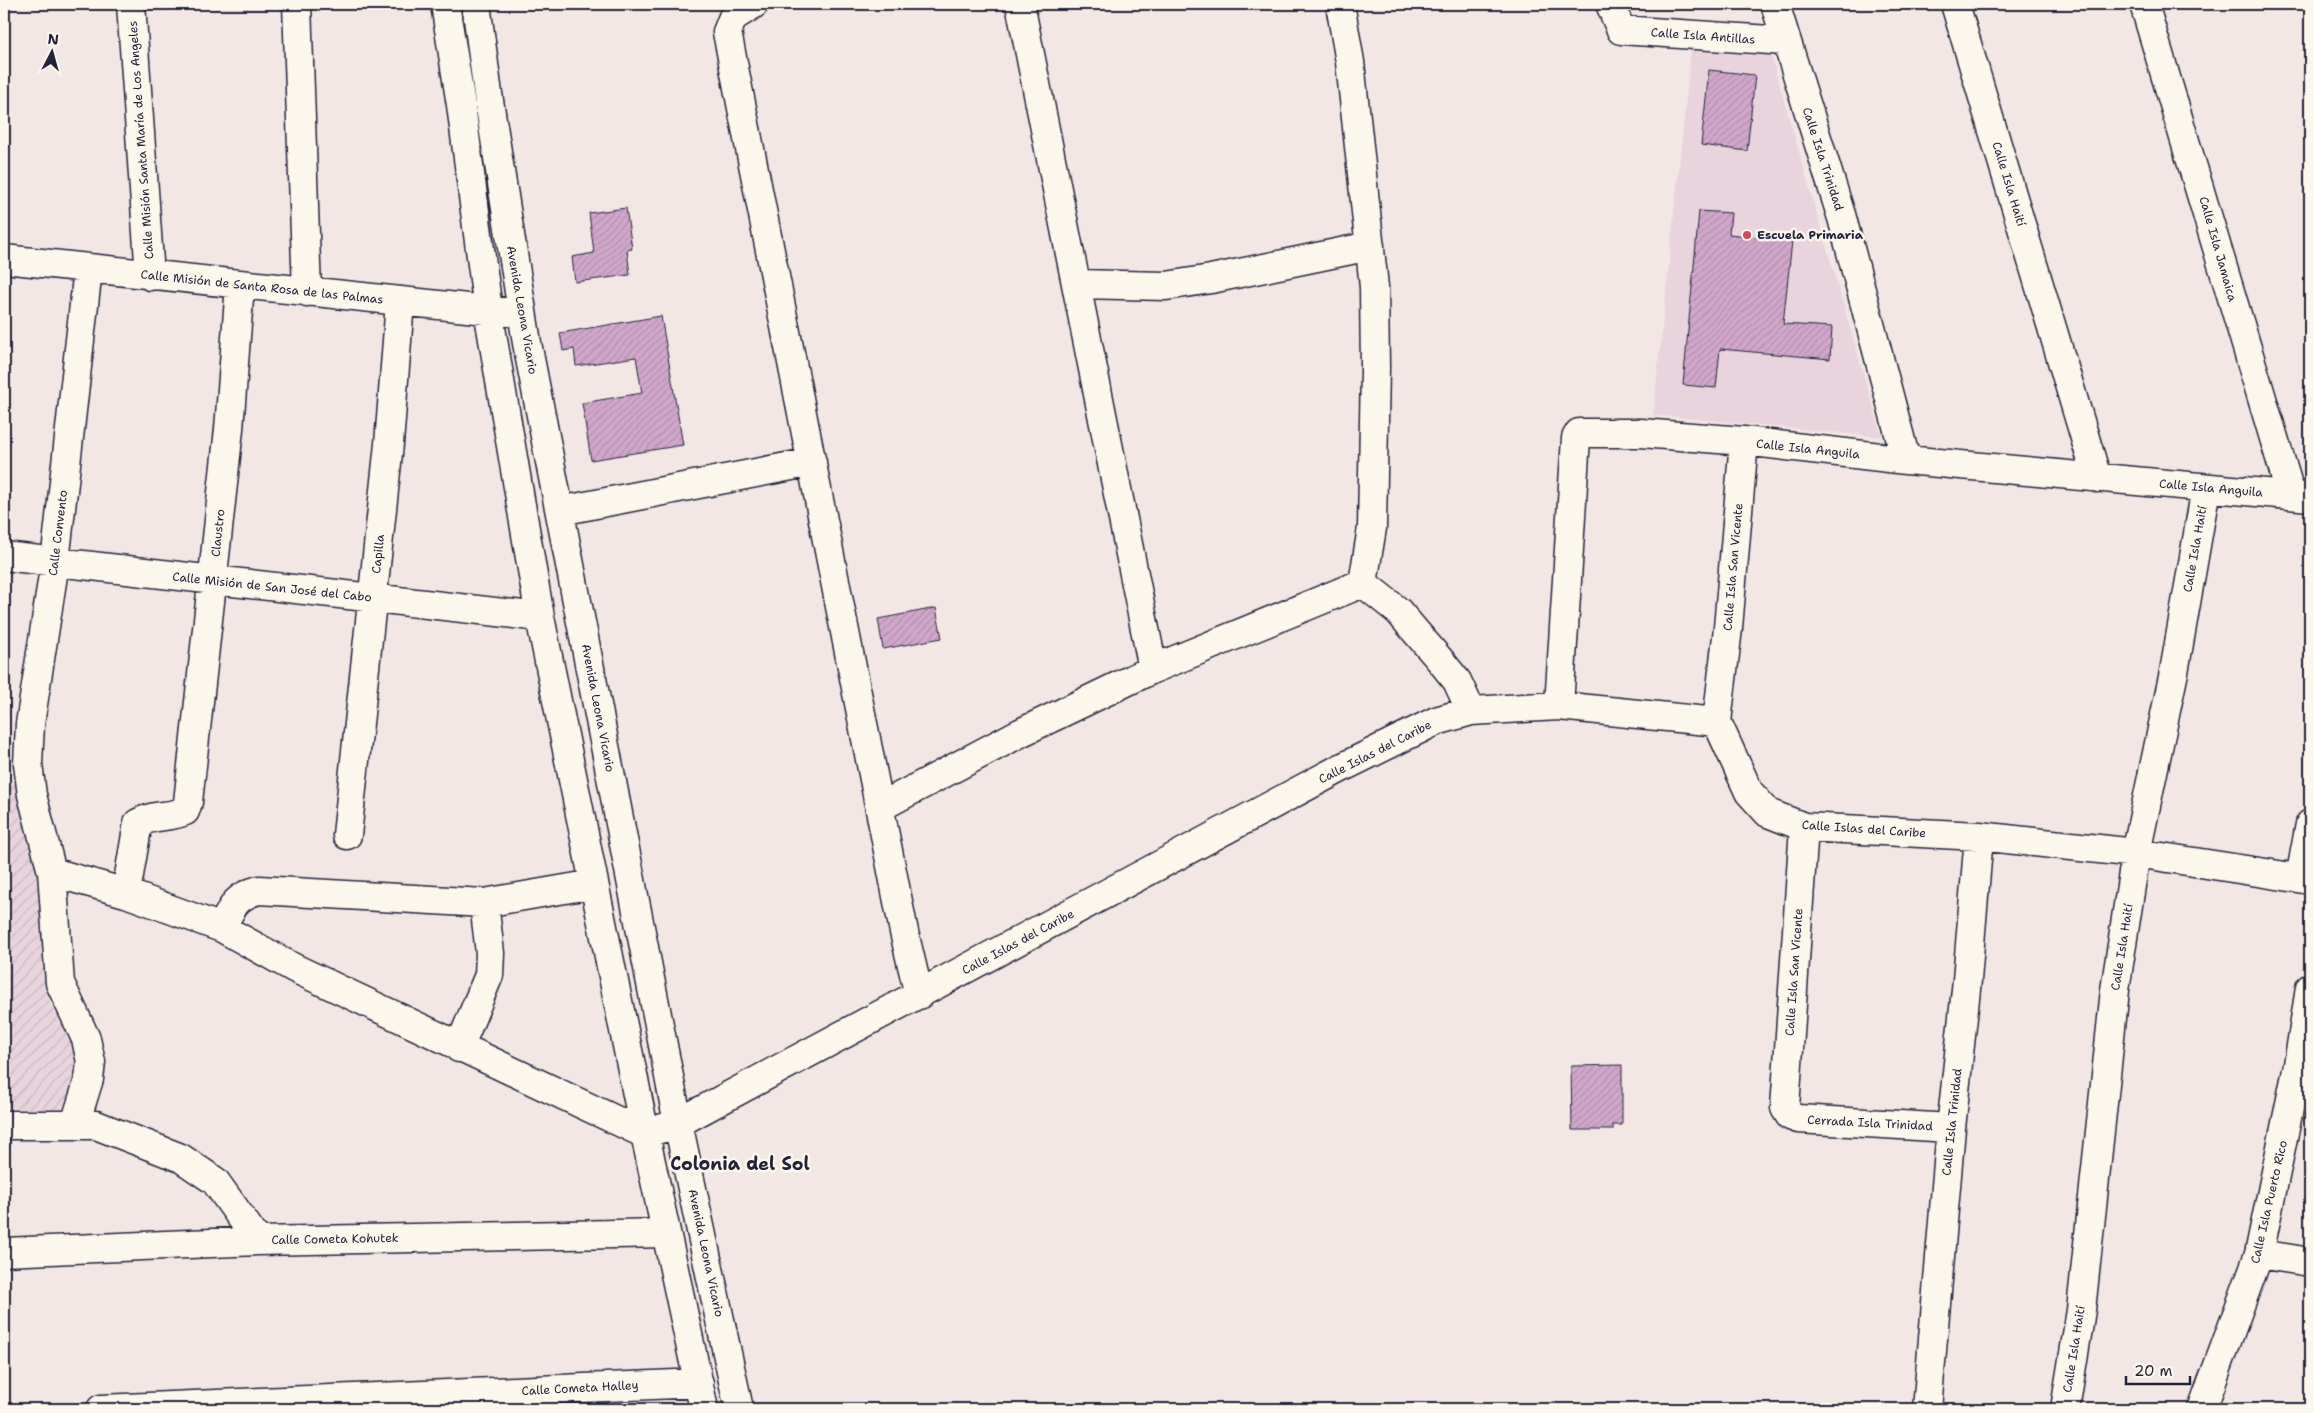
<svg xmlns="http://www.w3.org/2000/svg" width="2314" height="1413" font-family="'Shantell Sans',sans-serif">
<defs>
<pattern id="industrial-furrows" width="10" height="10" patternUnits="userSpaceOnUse" patternTransform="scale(1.25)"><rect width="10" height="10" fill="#e9d4dd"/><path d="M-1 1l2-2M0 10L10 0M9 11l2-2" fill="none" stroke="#c8b6bf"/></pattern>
<pattern id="building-hatch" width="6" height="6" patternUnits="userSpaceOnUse" patternTransform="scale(1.25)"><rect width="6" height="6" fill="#d1a7cb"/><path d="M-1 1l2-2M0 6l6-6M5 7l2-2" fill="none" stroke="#b38faf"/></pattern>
</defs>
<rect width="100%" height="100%" fill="#f3e7e5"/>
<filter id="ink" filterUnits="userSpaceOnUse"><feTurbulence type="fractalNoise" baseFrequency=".02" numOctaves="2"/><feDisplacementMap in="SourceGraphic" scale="10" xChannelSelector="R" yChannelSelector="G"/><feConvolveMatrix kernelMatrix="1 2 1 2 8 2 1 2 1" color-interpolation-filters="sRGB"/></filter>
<g filter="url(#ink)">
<path fill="#e9d4dd" d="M1691 51 1771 56 1882 437 1653 415Z"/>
<path fill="url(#industrial-furrows)" d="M4 782 15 783 35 833 49 1000 77 1049 78 1071 69 1099 63 1110 4 1108Z"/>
<path fill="url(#building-hatch)" stroke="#22223b" d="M1709 70 1755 75 1747 151 1701 145Z
M626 208 632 249 627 250 630 275 575 282 572 257 594 253 589 213Z
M1699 211 1731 213 1729 234 1792 241 1783 324 1832 327 1830 359 1720 349 1716 388 1683 385Z
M661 316 683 445 591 460 582 403 642 393 636 357 576 366 574 349 563 351 560 333Z
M936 608 942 638 883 649 878 619Z
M1622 1065V1125H1613V1130H1572L1571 1066Z"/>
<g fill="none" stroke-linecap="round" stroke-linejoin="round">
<defs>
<path id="minor" d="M131 4 150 276
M297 4 307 292
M445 4 461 105 488 310 540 617 645 1134 704 1409
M476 4 488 94 527 343 678 1123 739 1409
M754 4 733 17 727 32 904 932 919 995
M1020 4 1153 669
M1340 4 1350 62 1374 287 1375 368 1372 528 1363 583
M1610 4 1621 30 1785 41
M1775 4 1842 218 1906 460
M1955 4 2097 478
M2144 4 2291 495
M4 259 505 312
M1077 284 1166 286 1211 279 1370 246
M560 511 812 462
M4 556 540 617
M1363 583 1398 611 1440 660 1457 681 1471 711
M1559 706 1576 438 1579 433H1641L1744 441 1906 460 2310 497
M1717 722 1728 628 1744 441
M880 807 1020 733 1153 669 1363 583
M1804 827 1785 1108 1790 1116 1798 1119 1951 1128
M347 835 389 444 400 302
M52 872 126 893 222 928
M2300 878 2310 824
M594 884 484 903 259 890C235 896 232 907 222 928L294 968 645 1134 678 1123 1341 768 1436 721 1471 711 1559 706 1717 722 1749 792 1768 813 1804 827 1979 836 2136 853 2310 880
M126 893 138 823C153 814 170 818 185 811L188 802 229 429 240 285
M459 1048 489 975 490 953 484 903
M75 1124 89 1079 91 1062 86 1039 60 983 52 872 32 795 28 764 30 724 55 562 88 269
M4 1125H96L181 1158 215 1181 258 1241
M4 1252 258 1241 666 1233
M2259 1254 2310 1262
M101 1409 699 1383
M1927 1409 1951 1128 1967 980 1979 836
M2065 1409 2081 1310 2115 990 2136 853 2174 672 2206 488
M2202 1409 2259 1254 2298 1065 2310 988"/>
</defs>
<use href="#minor" stroke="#22223b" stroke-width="31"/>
<use href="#minor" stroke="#fbf7ec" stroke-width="28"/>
</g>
</g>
<circle fill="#d1495b" stroke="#fbf7ec" stroke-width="2" cx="1747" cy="235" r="5"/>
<g text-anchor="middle" stroke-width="5" stroke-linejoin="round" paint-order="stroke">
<g font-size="12" fill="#22223b" stroke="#fbf7ec">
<text transform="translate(1703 36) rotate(4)" y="4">Calle Isla Antillas</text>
<text transform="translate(141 140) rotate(-94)" y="4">Calle Misión Santa María de Los Angeles</text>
<text transform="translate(1823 159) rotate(72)" y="4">Calle Isla Trinidad</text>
<text transform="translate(2009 184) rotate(73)" y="4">Calle Isla Haití</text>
<text transform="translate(2218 249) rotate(74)" y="4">Calle Isla Jamaica</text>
<text transform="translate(262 287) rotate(6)" y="4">Calle Misión de Santa Rosa de las Palmas</text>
<text transform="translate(522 310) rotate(80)" y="4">Avenida Leona Vicario</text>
<text transform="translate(1808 449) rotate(6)" y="4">Calle Isla Anguila</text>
<text transform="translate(2211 488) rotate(5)" y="4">Calle Isla Anguila</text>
<text transform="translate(58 533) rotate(-83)" y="4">Calle Convento</text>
<text transform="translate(218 533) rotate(-84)" y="4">Claustro</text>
<text transform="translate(2195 549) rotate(-80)" y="4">Calle Isla Haití</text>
<text transform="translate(378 554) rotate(-84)" y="4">Capilla</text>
<text transform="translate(1733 567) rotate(-85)" y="4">Calle Isla San Vicente</text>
<text transform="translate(272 587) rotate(6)" y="4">Calle Misión de San José del Cabo</text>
<text transform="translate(598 708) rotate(79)" y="4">Avenida Leona Vicario</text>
<text transform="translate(1375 752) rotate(-27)" y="4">Calle Islas del Caribe</text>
<text transform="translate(1864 829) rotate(4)" y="4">Calle Islas del Caribe</text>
<text transform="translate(1018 942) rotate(-28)" y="4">Calle Islas del Caribe</text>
<text transform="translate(2122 947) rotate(-81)" y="4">Calle Isla Haití</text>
<text transform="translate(1794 972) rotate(-86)" y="4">Calle Isla San Vicente</text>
<text transform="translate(1952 1122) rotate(-84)" y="4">Calle Isla Trinidad</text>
<text transform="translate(1870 1123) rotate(3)" y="4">Cerrada Isla Trinidad</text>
<text transform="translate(2269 1202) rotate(-77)" y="4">Calle Isla Puerto Rico</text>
<text transform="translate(335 1239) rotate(-1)" y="4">Calle Cometa Kohutek</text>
<text transform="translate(706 1253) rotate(78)" y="4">Avenida Leona Vicario</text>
<text transform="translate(2074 1349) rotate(-81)" y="4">Calle Isla Haití</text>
<text transform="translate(580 1388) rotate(-3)" y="4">Calle Cometa Halley</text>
</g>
<g font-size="12" font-weight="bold" fill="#22223b" stroke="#fbf7ec" text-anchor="start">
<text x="1757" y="239">Escuela Primaria</text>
</g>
<g font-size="18" font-weight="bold" fill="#22223b" stroke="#fbf7ec">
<text x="740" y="1170">Colonia del Sol</text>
</g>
</g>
<rect width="2314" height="1413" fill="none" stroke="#fbf7ec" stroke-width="20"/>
<rect x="10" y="10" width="2294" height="1393" fill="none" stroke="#22223b" stroke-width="2" filter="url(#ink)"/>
<g transform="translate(52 52) rotate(6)" stroke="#fbf7ec" stroke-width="4" paint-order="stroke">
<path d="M0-4L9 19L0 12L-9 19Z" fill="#22223b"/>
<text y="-8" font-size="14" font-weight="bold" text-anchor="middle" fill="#22223b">N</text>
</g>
<path d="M2126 1376v8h64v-8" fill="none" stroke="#22223b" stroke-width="2.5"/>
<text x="2134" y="1376" font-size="15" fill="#22223b" stroke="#fbf7ec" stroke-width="4" paint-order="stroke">20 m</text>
</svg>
